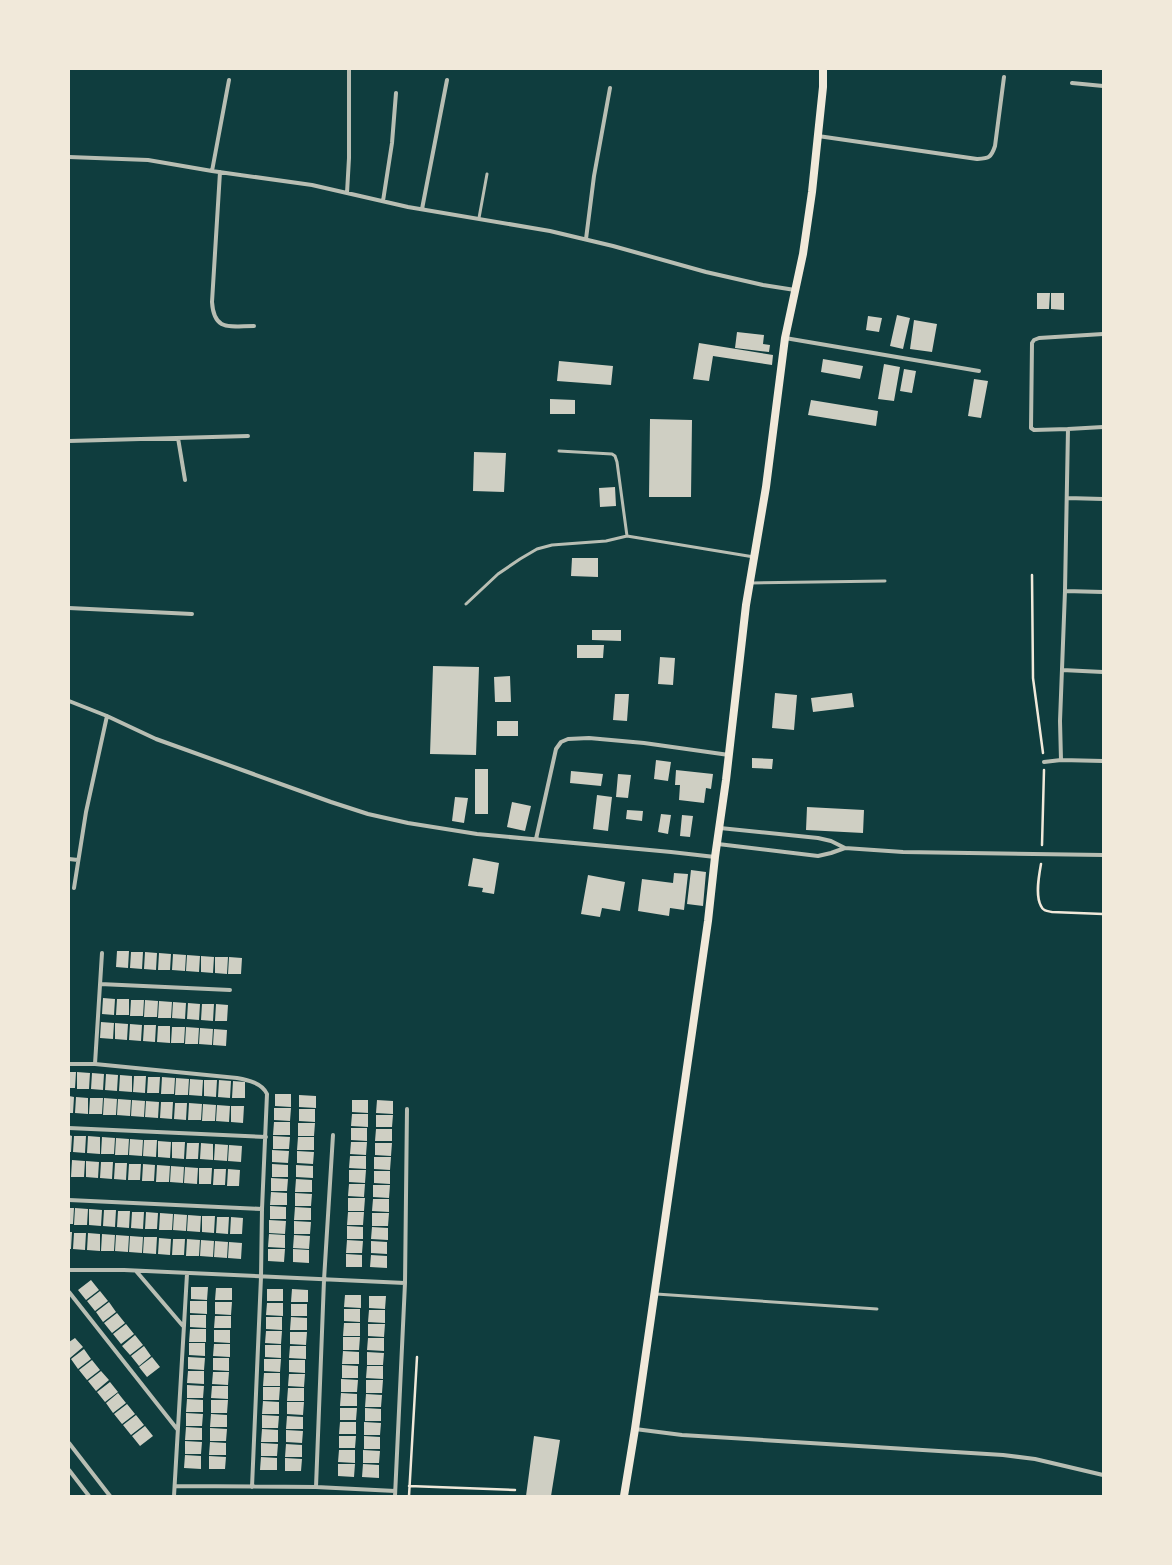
<svg xmlns="http://www.w3.org/2000/svg" width="1172" height="1565" font-family="Rubik,sans-serif">
<rect width="100%" height="100%" fill="#0f3d3e"/>
<path fill="#cfcfc3" d="M1037 293H1050L1049 309H1037Z
M1051 293H1064V310L1051 309Z
M897 315 910 318 903 349 890 346Z
M868 316 882 318 879 332 866 330Z
M914 320 937 324 932 352 910 349Z
M737 332 764 335 763 344 770 345 769 352 735 348Z
M699 343 773 355 772 365 713 356 709 381 693 379Z
M823 359 863 366 860 379 821 372Z
M559 361 613 366 611 385 557 381Z
M884 364 900 367 894 401 878 399Z
M904 369 916 371 912 393 900 391Z
M974 379 988 381 981 418 968 416Z
M550 399 575 400V414H550Z
M811 400 878 411 876 426 808 415Z
M650 419 692 420 691 497H649Z
M474 452 506 453 504 492 473 491Z
M615 487 616 506 600 507 599 488Z
M572 558H598V577L571 576Z
M592 630H621V641L592 640Z
M577 645H604L603 658H577Z
M660 657 675 658 673 685 658 684Z
M433 666 479 667 476 755 430 754Z
M510 676 511 702H495L494 677Z
M775 693 797 695 794 730 772 728Z
M852 693 854 707 813 712 811 698Z
M615 694H629L627 721 613 720Z
M497 721H518V736H497Z
M752 758 773 759 772 769 752 768Z
M656 760 671 762 668 781 654 779Z
M475 769H488V814H475Z
M676 770 713 774 711 789 706 788 704 803 679 800 680 785H675Z
M571 771 603 774 601 786 570 783Z
M618 774 631 775 628 798 616 797Z
M597 795 612 797 608 831 593 829Z
M455 797 468 798 464 823 452 821Z
M512 802 531 806 525 831 507 827Z
M807 807 864 810 863 833 806 830Z
M627 810 643 811 642 821 626 819Z
M661 814 671 815 668 834 658 832Z
M682 815 693 816 690 837 680 836Z
M473 858 499 863 494 894 482 892 483 888 468 886Z
M691 870 706 872 703 906 687 904Z
M674 873 688 874 684 910 670 908 669 916 638 911 642 879 673 883Z
M588 875 625 882 620 911 602 908 600 917 581 914Z
M117 951H129L128 968 116 967Z
M131 952H143L142 969 130 968Z
M145 952 157 953 156 970 144 969Z
M159 953 171 954 170 970H158Z
M173 954 186 955 185 971 172 970Z
M187 955 200 956 199 972 186 971Z
M201 956 214 957 213 973 201 972Z
M215 957H228L227 974 215 973Z
M229 957 242 958 241 974H228Z
M103 998 115 999 114 1015 102 1014Z
M117 999H129V1015H116Z
M131 1000H144L143 1016H130Z
M145 1000 158 1001 157 1017H144Z
M159 1001 172 1002 171 1018H158Z
M173 1002 186 1003 185 1019 172 1018Z
M188 1003 200 1004 199 1020 187 1019Z
M202 1004H214L213 1021 201 1020Z
M216 1004 228 1005 227 1021H215Z
M101 1022 114 1023 113 1039 100 1038Z
M115 1023 128 1024 127 1040 115 1039Z
M130 1024 142 1025 141 1041 129 1040Z
M144 1025H156L155 1042 143 1041Z
M158 1026H170V1043L157 1042Z
M172 1027H185L184 1043H171Z
M186 1027 199 1028 198 1044H185Z
M200 1028 213 1029 212 1045 199 1044Z
M214 1029 227 1030 226 1046 213 1045Z
M69 1072H76L75 1088H69Z
M77 1072 90 1073 89 1089H77Z
M92 1073 104 1074 103 1090 91 1089Z
M106 1074 118 1075 117 1091 105 1090Z
M120 1075 132 1076V1092L119 1091Z
M134 1076H146L145 1093 133 1092Z
M148 1077H160L159 1093H147Z
M162 1077 175 1078 174 1094H161Z
M176 1078 189 1079 188 1095H175Z
M190 1079 203 1080 202 1096 189 1095Z
M204 1080H217L216 1097 204 1096Z
M219 1080 231 1081 230 1098 218 1097Z
M233 1081 245 1082V1098H232Z
M275 1094H291V1107L275 1106Z
M299 1095 316 1096V1108L299 1107Z
M69 1096 74 1097 73 1113H69Z
M76 1097 88 1098V1114L75 1113Z
M90 1098H103L102 1114H89Z
M104 1098 117 1099 116 1115H103Z
M118 1099 131 1100 130 1116 117 1115Z
M132 1100 145 1101 144 1117 131 1116Z
M352 1100H368V1113L352 1112Z
M377 1100 393 1101V1114L376 1113Z
M146 1101 159 1102 158 1118 145 1117Z
M161 1102H173L172 1119 160 1118Z
M175 1103H187L186 1120 174 1119Z
M189 1103 202 1104 201 1120H188Z
M203 1104 216 1105 215 1121H202Z
M217 1105 230 1106 229 1122 216 1121Z
M231 1106H244L243 1123 231 1122Z
M274 1108H291L290 1121 274 1120Z
M299 1109H315V1122L299 1121Z
M352 1114H368V1127L351 1126Z
M376 1115H393L392 1127H376Z
M274 1122H290V1135H273Z
M298 1123H315L314 1136H298Z
M351 1128H367V1141L351 1140Z
M376 1129H392V1141H375Z
M69 1135 72 1136 71 1152H69Z
M74 1136H86L85 1153 73 1152Z
M88 1136 100 1137V1154L87 1153Z
M273 1136 290 1137 289 1149H273Z
M102 1137 115 1138 114 1154H101Z
M298 1137H314V1150H297Z
M116 1138 129 1139 128 1155H115Z
M130 1139 143 1140 142 1156 129 1155Z
M144 1140H157L156 1157 143 1156Z
M158 1141 171 1142 170 1158 158 1157Z
M172 1142H185L184 1159 172 1158Z
M351 1142H367L366 1155 350 1154Z
M187 1143H199L198 1159H186Z
M201 1143 213 1144V1160L200 1159Z
M375 1143H392L391 1156 375 1155Z
M215 1144 228 1145 227 1161 214 1160Z
M229 1145 242 1146 241 1162 228 1161Z
M272 1150 289 1151 288 1163 272 1162Z
M297 1151 314 1152 313 1164 297 1163Z
M350 1156H366V1169L349 1168Z
M374 1157H391L390 1170 374 1169Z
M72 1160 85 1161 84 1177H71Z
M86 1161 99 1162 98 1178 86 1177Z
M101 1162H113L112 1179 100 1178Z
M115 1163H127L126 1180 114 1179Z
M129 1164H141L140 1180H128Z
M143 1164 155 1165 154 1181H142Z
M272 1164 288 1165V1177H272Z
M157 1165 170 1166 169 1182H156Z
M296 1165 313 1166V1178L296 1177Z
M171 1166 184 1167 183 1183 170 1182Z
M185 1167 198 1168 197 1184 184 1183Z
M199 1168H212L211 1184H199Z
M214 1169H226L225 1185H213Z
M228 1169 240 1170 239 1186H227Z
M349 1170H366L365 1183 349 1182Z
M374 1171H390V1184L374 1183Z
M271 1178 288 1179 287 1191H271Z
M296 1179 312 1180V1192H295Z
M349 1184H365L364 1197 348 1196Z
M373 1185H390L389 1198 373 1197Z
M271 1192 287 1193V1205H270Z
M295 1193 312 1194 311 1206H295Z
M348 1198H365L364 1211H348Z
M373 1199H389V1212L372 1211Z
M270 1206 286 1207V1219H270Z
M295 1207 311 1208V1220H294Z
M69 1208H74L73 1224H69Z
M75 1208 88 1209 87 1225H74Z
M89 1209 102 1210 101 1226 89 1225Z
M104 1210H116L115 1227 103 1226Z
M118 1211H130L129 1228 117 1227Z
M132 1212H144L143 1229 131 1228Z
M146 1212 158 1213 157 1229H145Z
M348 1212H364L363 1225H347Z
M160 1213 173 1214 172 1230H159Z
M372 1213H389L388 1226H372Z
M174 1214 187 1215 186 1231 173 1230Z
M188 1215 201 1216 200 1232 187 1231Z
M202 1216H215L214 1233 202 1232Z
M217 1217H229L228 1234 216 1233Z
M231 1217 243 1218 242 1234H230Z
M269 1220 286 1221 285 1234 269 1233Z
M294 1221 311 1222 310 1234H294Z
M347 1226 363 1227V1239H347Z
M372 1227 388 1228V1240L371 1239Z
M69 1232H72L71 1249H69Z
M74 1233H86L85 1250 73 1249Z
M88 1233 100 1234V1251L87 1250Z
M102 1234 115 1235 114 1251H101Z
M269 1234 285 1235V1248L268 1247Z
M116 1235 129 1236 128 1252 115 1251Z
M294 1235 310 1236 309 1249 293 1248Z
M130 1236 143 1237 142 1253 129 1252Z
M144 1237H157L156 1254 143 1253Z
M159 1238 171 1239 170 1255 158 1254Z
M173 1239H185L184 1255H172Z
M187 1239 200 1240 199 1256H186Z
M201 1240 214 1241 213 1257 200 1256Z
M347 1240 363 1241 362 1253H346Z
M215 1241 228 1242 227 1258 214 1257Z
M371 1241 387 1242V1254L371 1253Z
M229 1242 242 1243 241 1259 228 1258Z
M268 1249H285L284 1262 268 1261Z
M293 1249 309 1250V1263L293 1262Z
M346 1254 362 1255V1267H346Z
M371 1255 387 1256V1268L370 1267Z
M91 1280 99 1290 86 1300 78 1290Z
M191 1287H208L207 1300 191 1299Z
M216 1288H232V1300H215Z
M267 1289H283V1301H267Z
M292 1289 308 1290V1302H291Z
M100 1291 108 1301 95 1311 87 1301Z
M345 1295H361V1308L344 1307Z
M369 1296H386L385 1309 369 1308Z
M190 1301H207V1314L190 1313Z
M109 1302 116 1312 103 1322 96 1312Z
M215 1302H232L231 1315 215 1314Z
M267 1303H283V1316L266 1315Z
M291 1304H307V1316H291Z
M344 1309H360V1322L344 1321Z
M369 1310H385V1323L368 1322Z
M117 1313 125 1323 112 1333 104 1323Z
M190 1315H206V1328L190 1327Z
M215 1316H231V1328H214Z
M266 1317H282V1330L266 1329Z
M291 1317 307 1318V1330H290Z
M344 1323H360V1336H343Z
M126 1324 134 1334 121 1344 113 1334Z
M368 1324H385L384 1337 368 1336Z
M190 1329H206V1342H189Z
M214 1330H230V1343L214 1342Z
M266 1331H282L281 1344 265 1343Z
M290 1332H307L306 1345 290 1344Z
M135 1335 143 1345 130 1355 122 1346Z
M343 1337H360L359 1350H343Z
M75 1338 83 1347 70 1358 69 1342Z
M368 1338H384V1351L367 1350Z
M189 1343H205V1356L189 1355Z
M214 1344H230V1357L213 1356Z
M265 1345H281V1358L265 1357Z
M144 1346 151 1356 139 1366 131 1356Z
M290 1346H306V1359L289 1358Z
M84 1349 91 1359 78 1369 71 1359Z
M343 1351 359 1352V1364H342Z
M367 1352 384 1353 383 1365H367Z
M152 1357 160 1367 147 1377 139 1367Z
M188 1357 205 1358 204 1370 188 1369Z
M213 1358H229V1371L213 1370Z
M264 1359H281L280 1372 264 1371Z
M92 1360 100 1370 87 1380 79 1370Z
M289 1360H305V1373L289 1372Z
M342 1365 358 1366V1378H342Z
M367 1366H383V1379L366 1378Z
M101 1371 109 1380 96 1391 88 1381Z
M188 1371H204V1384L187 1383Z
M213 1372H229L228 1385 212 1384Z
M264 1373H280V1386H263Z
M289 1374H305L304 1387 288 1386Z
M341 1379 358 1380 357 1392H341Z
M366 1380H383L382 1393H366Z
M110 1382 118 1392 105 1402 97 1392Z
M187 1385 204 1386 203 1398H187Z
M212 1386H228V1399L211 1398Z
M263 1387H280L279 1400H263Z
M288 1388H304V1401H287Z
M118 1393 126 1403 113 1413 106 1403Z
M341 1393 357 1394V1406H340Z
M366 1394 382 1395 381 1407H365Z
M187 1399 203 1400V1412H186Z
M211 1400H228L227 1413H211Z
M263 1401 279 1402V1414H262Z
M287 1402H304L303 1415 287 1414Z
M127 1404 135 1414 122 1424 114 1414Z
M340 1408H357L356 1420H340Z
M365 1408 381 1409V1421H365Z
M186 1413 203 1414 202 1426H186Z
M211 1414 227 1415V1427H210Z
M136 1415 144 1425 131 1435 123 1425Z
M262 1415 279 1416 278 1428H262Z
M287 1416 303 1417V1429H286Z
M340 1422H356V1434H339Z
M364 1422 381 1423 380 1435H364Z
M145 1426 153 1436 140 1446 132 1436Z
M186 1427 202 1428V1440H185Z
M210 1428 227 1429 226 1441H210Z
M262 1429 278 1430V1442H261Z
M286 1430 303 1431 302 1443 286 1442Z
M339 1436H356L355 1448H339Z
M364 1436 380 1437V1449H364Z
M534 1436 560 1440 551 1496H526Z
M185 1441 202 1442 201 1454H185Z
M210 1442 226 1443V1455H209Z
M261 1443 278 1444 277 1456H261Z
M286 1444 302 1445V1457H285Z
M339 1450H355V1463L338 1462Z
M363 1450 380 1451 379 1463H363Z
M185 1455 201 1456V1469L184 1468Z
M209 1456 226 1457 225 1469H209Z
M261 1457 277 1458V1470H260Z
M285 1458 302 1459 301 1471H285Z
M338 1464H355L354 1477 338 1476Z
M363 1464 379 1465V1478L362 1477Z"/>
<g fill="none" stroke-linecap="round" stroke-linejoin="round">
<path stroke="#f1e9da" stroke-width="2.5" d="M1032 575 1033 678 1043 753
M1042 845 1044 770
M1041 864C1039 875 1035 896 1041 906 1043 911 1047 911 1052 912L1103 914
M409 1486 515 1490
M409 1496 417 1357"/>
<path stroke="#b8beb3" stroke-width="3" d="M479 218 487 174
M559 451 612 454 615 456 617 462 627 536
M751 583 885 581
M466 604 498 574 520 559 537 549 552 545 606 541 627 536 754 557
M656 1294 877 1309"/>
<path stroke="#b8beb3" stroke-width="4" d="M1072 83 1103 86
M818 136 977 159C989 158 991 158 995 146L1004 77
M69 157 148 160 212 171 312 185 408 207 550 231 613 246 706 272 763 285 795 290
M212 171 229 80
M220 172 212 302C214 332 230 326 254 326
M347 193 349 158V69
M383 201 392 143 396 93
M422 209 447 80
M586 239 594 176 610 88
M785 338 979 371
M1068 429 1103 427
M178 438 185 480
M69 441 248 436
M1067 498 1103 499
M1065 591 1103 592
M69 608 192 614
M1062 670 1103 672
M69 701 107 716 156 739 331 802 368 814 408 823 477 834 671 852 715 857
M1061 760 1060 721 1065 591 1068 429 1034 430 1031 428 1032 343 1034 340 1039 338 1103 334
M1044 762 1061 760 1103 761
M720 828 818 838 831 841 845 848 903 852 1103 855
M536 839 556 749 561 742 568 739 589 738 644 743 729 755
M718 844 818 856 831 853 845 848
M69 859 78 860
M74 888 86 812 107 716
M100 984 230 990
M69 1064H95L237 1078C248 1080 262 1083 267 1094L262 1209 261 1277 252 1487
M95 1064 102 953
M69 1128 266 1137
M69 1200 262 1209
M69 1270H124L405 1283
M136 1271 183 1326
M69 1292 177 1429
M635 1429 682 1435 1003 1455 1035 1459 1103 1475
M69 1443 110 1496
M69 1470 89 1496
M175 1486 316 1487 395 1491
M316 1487 324 1280 333 1135
M174 1496 187 1274
M395 1496 405 1283 407 1109"/>
<path stroke="#f1e9da" stroke-width="8" d="M624 1496 635 1429 708 921 715 857 726 780 746 605 766 487 785 338 803 254 812 192 823 87V69"/>
</g>
<rect width="1172" height="1565" fill="none" stroke="#f1e9da" stroke-width="140"/>
</svg>
